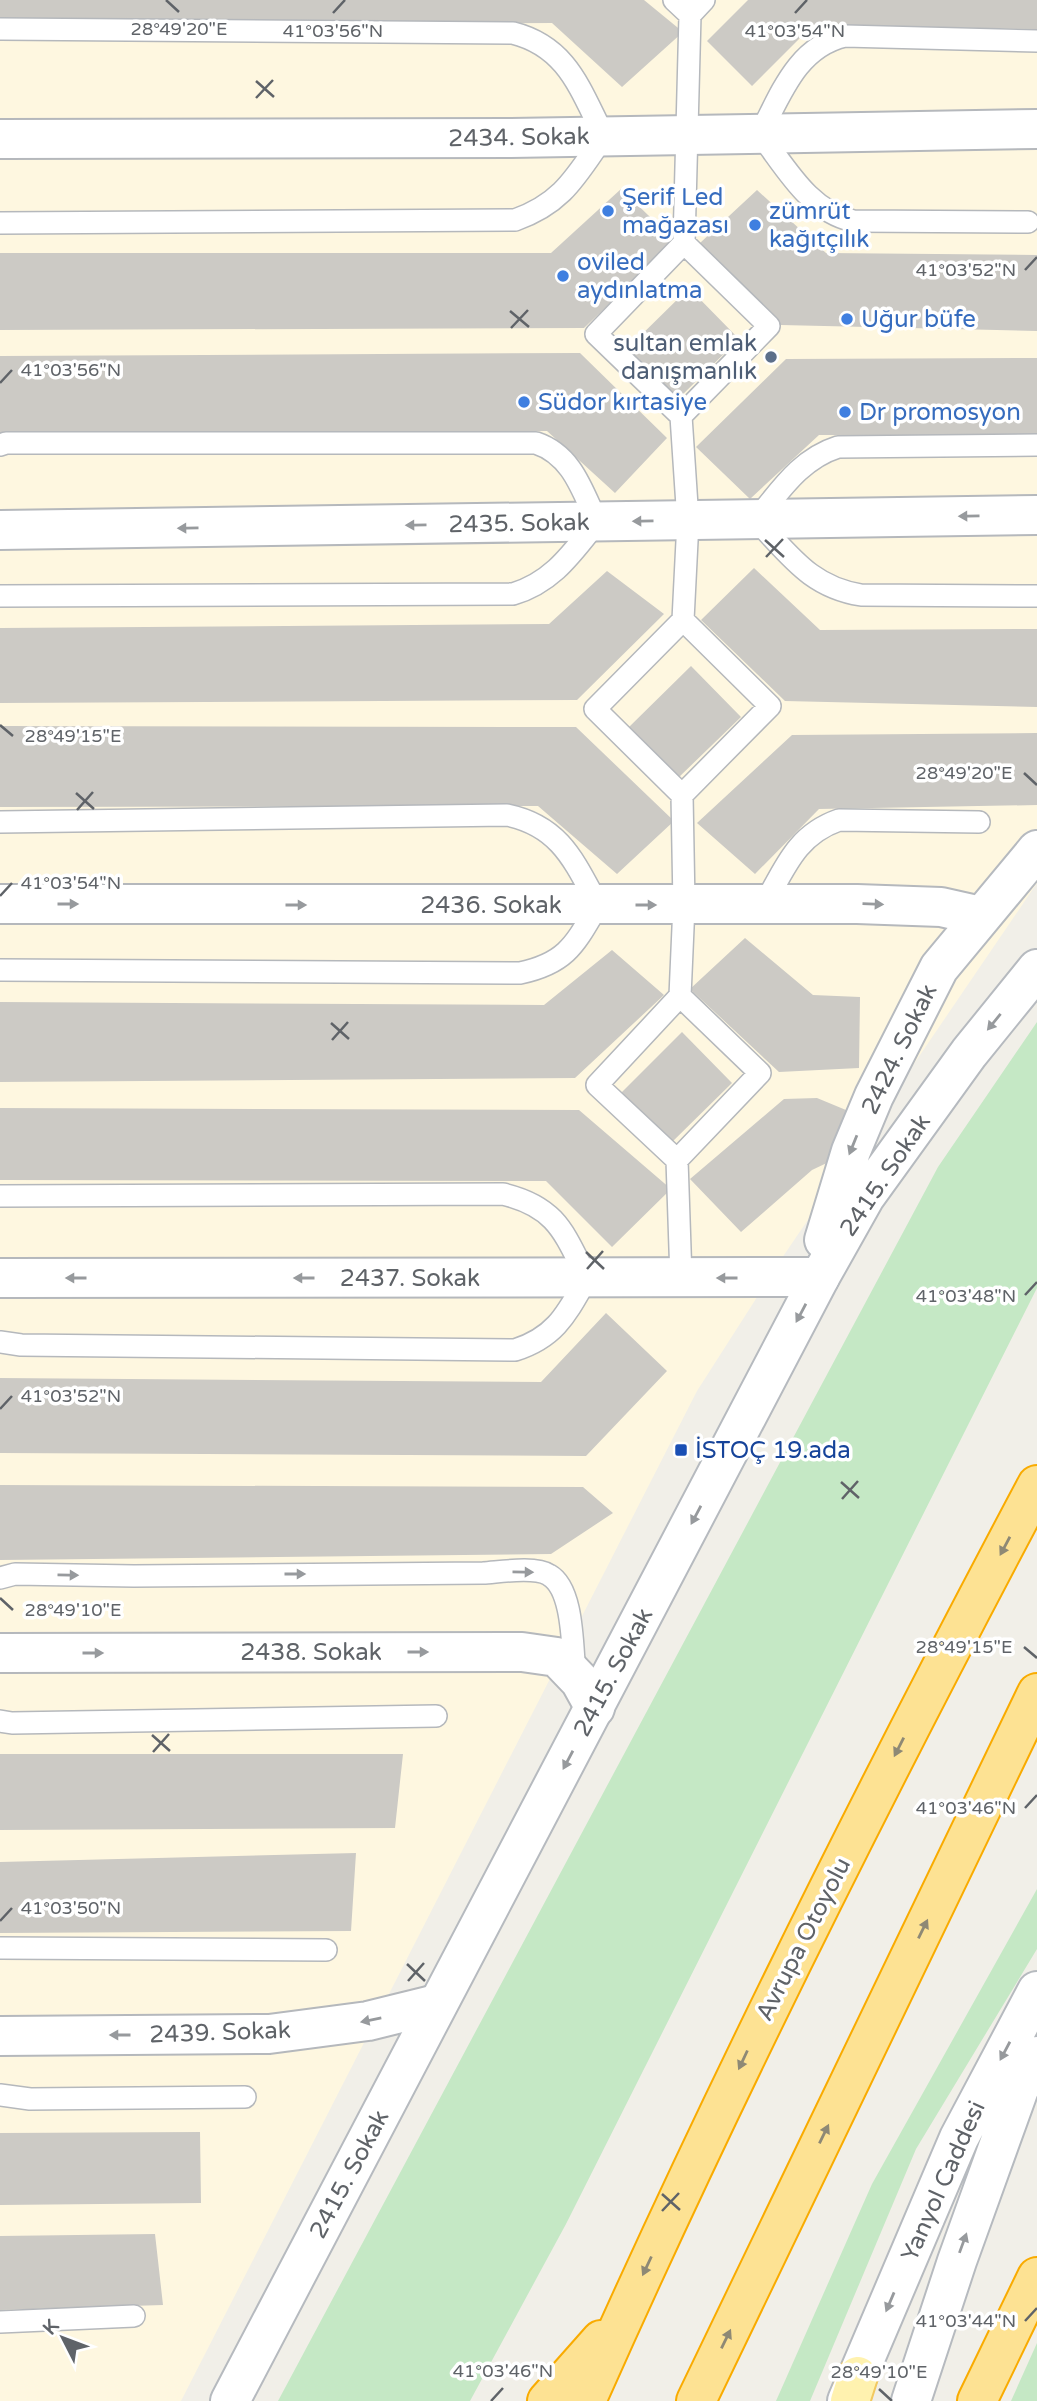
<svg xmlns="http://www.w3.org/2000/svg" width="1037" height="2401" font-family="'Varela Round',sans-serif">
<rect width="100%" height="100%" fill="#f1efe8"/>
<path fill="#fef7e0" d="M0 0H1037V883L784 1255 697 1391 181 2401H0Z"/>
<path fill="#c5e8c5" d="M1037 1022V1288L566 2224 470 2401H278L938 1167Z
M1037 1889V1949L916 2149 810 2401H776L872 2184Z
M1037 2343V2401H1011Z"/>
<path fill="#cccac5" d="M0 0H644L683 32 622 87 552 23 0 26Z
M748 0H1037V29L813 25 752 86 707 41Z
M621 189 675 241 584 328 0 330V253H551Z
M757 190 826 253 1037 255V331L781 325 700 243Z
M689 288 739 339 676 401 626 350Z
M580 353 667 438 615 493 547 431 0 433V356Z
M1037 358V435H819L750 499 696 447 786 359Z
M754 568 820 630 1037 629V707L785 701 701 620Z
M607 571 664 614 577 700 0 703V628L549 624Z
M691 666 741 717 677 779 628 728Z
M0 726 576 727 674 821 617 874 538 806 0 807Z
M1037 733V805L819 809 755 874 697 823 792 735Z
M745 938 813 995 860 997 859 1068 779 1072 690 989Z
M612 950 664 995 575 1078 0 1082V1002L544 1005Z
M682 1032 732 1083 669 1145 619 1095Z
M817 1098 858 1115 833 1160 812 1170 741 1232 690 1179 784 1099Z
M0 1108 579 1110 671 1189 612 1247 546 1181 0 1180Z
M606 1313 667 1371 586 1456 0 1453V1378L541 1382Z
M0 1485 583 1487 613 1513 551 1554 0 1560Z
M0 1754H403L395 1828 0 1830Z
M356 1853 351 1931 0 1933V1862Z
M200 2132 201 2203 0 2205V2133Z
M155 2234 163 2305 0 2310V2236Z"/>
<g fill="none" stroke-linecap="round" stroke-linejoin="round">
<defs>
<path id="lane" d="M674 0 690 15
M0 29 513 33C568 47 580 90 604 136 576 176 563 203 515 220L0 223
M1028 222 853 221C808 210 787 169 760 134 781 94 797 47 845 36L1037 41
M681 416 769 326 684 243
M0 445 6 443H536C572 455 582 490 597 522 572 553 553 582 513 594L0 596
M1037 445 838 447C800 459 780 491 756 520 790 555 810 587 861 595L1037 596
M682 795 770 706 683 620
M0 822 507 815C560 826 574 861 598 905 575 944 567 963 520 973L0 970
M764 905C785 868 796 835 839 820L979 822
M677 1160 760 1073 680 996
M0 1196 503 1194C557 1207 564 1233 587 1278 567 1313 556 1337 515 1350L21 1345 0 1342
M681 1278 677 1160 597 1085 680 996 684 905 682 795 595 709 683 620 688 521 681 416 596 334 684 243 690 15 704 0
M0 1578 15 1574 134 1576 483 1573C500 1572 535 1566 549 1575 574 1589 572 1648 575 1674
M0 1721 12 1723 436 1716
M0 1948 326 1950
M0 2095 30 2099 245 2097
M0 2322 134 2316"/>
<path id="street" d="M0 139 511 138 1037 129
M0 530 1037 515
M0 904H857L941 907 981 916
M0 1278 820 1277
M0 1653 522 1652 557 1657 580 1681 595 1708
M0 2036 269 2034 368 2021 437 2004"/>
<path id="secondary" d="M824 1240 851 1151 874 1096 939 968 1037 850
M230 2401 820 1277 865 1197 969 1053 1037 969
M847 2401 959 2138 1037 1991
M911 2401 957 2261 1019 2089 1037 2056"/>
<path id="primary" d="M850 2401 858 2376"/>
<path id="highway" d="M547 2401 601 2340
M586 2401C724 2090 877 1786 1037 1485
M696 2401 1037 1693
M977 2401 1037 2277"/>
</defs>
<use href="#lane" stroke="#b5b8bc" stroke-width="24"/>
<use href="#street" stroke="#b5b8bc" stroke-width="42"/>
<use href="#secondary" stroke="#b6babf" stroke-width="42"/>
<use href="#primary" stroke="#f2c960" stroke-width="42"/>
<use href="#highway" stroke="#f9ab00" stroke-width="42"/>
<use href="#lane" stroke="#fff" stroke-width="21"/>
<use href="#street" stroke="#fff" stroke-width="38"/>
<use href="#secondary" stroke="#fff" stroke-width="38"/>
<use href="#primary" stroke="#fff2af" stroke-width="38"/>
<use href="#highway" stroke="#fde293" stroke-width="38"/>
</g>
<defs><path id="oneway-solid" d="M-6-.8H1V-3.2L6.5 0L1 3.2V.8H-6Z" transform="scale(1.75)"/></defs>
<g fill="#979a9d">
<use href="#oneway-solid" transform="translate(969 516) rotate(179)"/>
<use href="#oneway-solid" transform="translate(643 521) rotate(179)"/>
<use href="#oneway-solid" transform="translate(416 525) rotate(179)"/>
<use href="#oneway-solid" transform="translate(188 528) rotate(179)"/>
<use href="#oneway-solid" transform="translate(68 904)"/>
<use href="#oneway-solid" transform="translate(873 904) rotate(2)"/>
<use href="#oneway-solid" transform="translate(296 905)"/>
<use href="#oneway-solid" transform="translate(646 905)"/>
<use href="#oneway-solid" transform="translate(994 1022) rotate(129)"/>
<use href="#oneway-solid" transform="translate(853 1145) rotate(112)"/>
<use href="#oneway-solid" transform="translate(76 1278) rotate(-180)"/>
<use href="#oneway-solid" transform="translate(304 1278) rotate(-180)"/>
<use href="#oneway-solid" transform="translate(727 1278) rotate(180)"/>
<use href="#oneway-solid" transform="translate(801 1313) rotate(118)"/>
<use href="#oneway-solid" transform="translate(696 1515) rotate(118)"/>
<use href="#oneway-solid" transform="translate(523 1572) rotate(1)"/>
<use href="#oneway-solid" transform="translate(295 1574)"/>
<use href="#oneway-solid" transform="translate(68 1575) rotate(1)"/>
<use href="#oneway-solid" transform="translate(418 1652)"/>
<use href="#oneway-solid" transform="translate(93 1653)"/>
<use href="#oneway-solid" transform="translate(568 1760) rotate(118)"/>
<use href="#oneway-solid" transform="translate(371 2020) rotate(169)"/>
<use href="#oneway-solid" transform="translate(120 2035) rotate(180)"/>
<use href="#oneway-solid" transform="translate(1005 2051) rotate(118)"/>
<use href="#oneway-solid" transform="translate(963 2243) rotate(-70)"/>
<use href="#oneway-solid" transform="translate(890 2302) rotate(113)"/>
</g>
<g fill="#8e8975">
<use href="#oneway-solid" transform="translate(1005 1546) rotate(118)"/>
<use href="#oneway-solid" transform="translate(899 1747) rotate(117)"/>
<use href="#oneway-solid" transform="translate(923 1929) rotate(-64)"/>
<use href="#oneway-solid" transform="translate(743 2060) rotate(115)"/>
<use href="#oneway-solid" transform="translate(824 2134) rotate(-64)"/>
<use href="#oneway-solid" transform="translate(647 2266) rotate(115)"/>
<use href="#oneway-solid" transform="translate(726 2339) rotate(-64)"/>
</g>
<path fill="none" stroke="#5f6368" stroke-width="2.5" d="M166 0 179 12M333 13 345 0M795 13 807 0M256 81 274 97M256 98 273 80M1025 270 1037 257M510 311 529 327M511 328 528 310M0 383 12 370M765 540 784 557M766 557 783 539M0 725 13 736M1024 773 1037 785M76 793 94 809M77 810 93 792M0 896 12 883M331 1023 349 1039M332 1040 348 1022M586 1252 604 1269M587 1269 603 1251M1025 1295 1037 1282M0 1409 12 1396M841 1482 859 1498M842 1499 858 1481M0 1598 13 1610M1024 1647 1037 1658M152 1735 170 1751M153 1752 169 1734M1025 1808 1037 1795M0 1921 12 1908M407 1964 425 1981M408 1981 424 1963M662 2194 680 2210M662 2211 679 2193M1025 2321 1037 2308M879 2389 892 2401M491 2401 503 2388"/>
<g fill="#3f7fe0" stroke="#fff" stroke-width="2.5">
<circle cx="608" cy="211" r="7"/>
<circle cx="755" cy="225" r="7"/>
<circle cx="563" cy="276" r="7"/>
<circle cx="847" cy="319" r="7"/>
<circle cx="524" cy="402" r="7"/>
<circle cx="845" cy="412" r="7"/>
</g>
<circle fill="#5c6f8a" stroke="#fff" stroke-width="2.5" cx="771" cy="357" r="7"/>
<rect fill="#1a4fb4" stroke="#fff" stroke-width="2.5" x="674" y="1443" width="14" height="14" rx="3.5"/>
<g text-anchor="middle" stroke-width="7" stroke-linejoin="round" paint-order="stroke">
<g font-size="24" fill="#5f6368" stroke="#fff">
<text transform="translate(519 137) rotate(-1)" y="8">2434. Sokak</text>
<text transform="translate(519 523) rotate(-1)" y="8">2435. Sokak</text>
<text x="491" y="913">2436. Sokak</text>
<text transform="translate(899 1049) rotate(-64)" y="8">2424. Sokak</text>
<text transform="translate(885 1175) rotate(-56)" y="8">2415. Sokak</text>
<text x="410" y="1286">2437. Sokak</text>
<text x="311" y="1660">2438. Sokak</text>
<text transform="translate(613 1672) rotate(-62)" y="8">2415. Sokak</text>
<text transform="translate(803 1939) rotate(-63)" y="8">Avrupa Otoyolu</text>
<text transform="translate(220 2032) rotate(-2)" y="8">2439. Sokak</text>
<text transform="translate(349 2174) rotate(-62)" y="8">2415. Sokak</text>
<text transform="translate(943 2181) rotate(-66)" y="8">Yanyol Caddesi</text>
</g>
<g font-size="24" fill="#366cbe" stroke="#fff" text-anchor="start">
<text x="622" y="205">Şerif Led<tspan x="622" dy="28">mağazası</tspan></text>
<text x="769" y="219">zümrüt<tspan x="769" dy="28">kağıtçılık</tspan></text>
<text x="577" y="270">oviled<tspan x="577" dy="28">aydınlatma</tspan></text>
<text x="861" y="327">Uğur büfe</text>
<text x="538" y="410">Südor kırtasiye</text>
<text x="859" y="420">Dr promosyon</text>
</g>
<g font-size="24" fill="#4e5e75" stroke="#fff" text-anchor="end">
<text x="757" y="351">sultan emlak<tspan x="757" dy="28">danışmanlık</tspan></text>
</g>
<g font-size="24" fill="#164399" stroke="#fff" text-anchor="start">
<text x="695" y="1458">İSTOÇ 19.ada</text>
</g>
</g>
<g font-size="18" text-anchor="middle" fill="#5f6368" stroke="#fff" stroke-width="7" stroke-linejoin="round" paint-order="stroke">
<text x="179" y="35">28°49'20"E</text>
<text x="333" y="37">41°03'56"N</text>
<text x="795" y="37">41°03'54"N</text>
<text x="966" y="276">41°03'52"N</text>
<text x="71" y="376">41°03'56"N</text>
<text x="73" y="742">28°49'15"E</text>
<text x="964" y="779">28°49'20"E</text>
<text x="71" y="889">41°03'54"N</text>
<text x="966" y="1302">41°03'48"N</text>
<text x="71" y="1402">41°03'52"N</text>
<text x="73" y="1616">28°49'10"E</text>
<text x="964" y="1653">28°49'15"E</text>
<text x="966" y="1814">41°03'46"N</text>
<text x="71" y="1914">41°03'50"N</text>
<text x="966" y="2327">41°03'44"N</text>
<text x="503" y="2377">41°03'46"N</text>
<text x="879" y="2378">28°49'10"E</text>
</g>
<g transform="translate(63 2338) rotate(312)" stroke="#ffffff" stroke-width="5" paint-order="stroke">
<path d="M0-5L12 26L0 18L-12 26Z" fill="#5f6368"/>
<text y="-10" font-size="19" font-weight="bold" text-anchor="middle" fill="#5f6368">K</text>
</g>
</svg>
